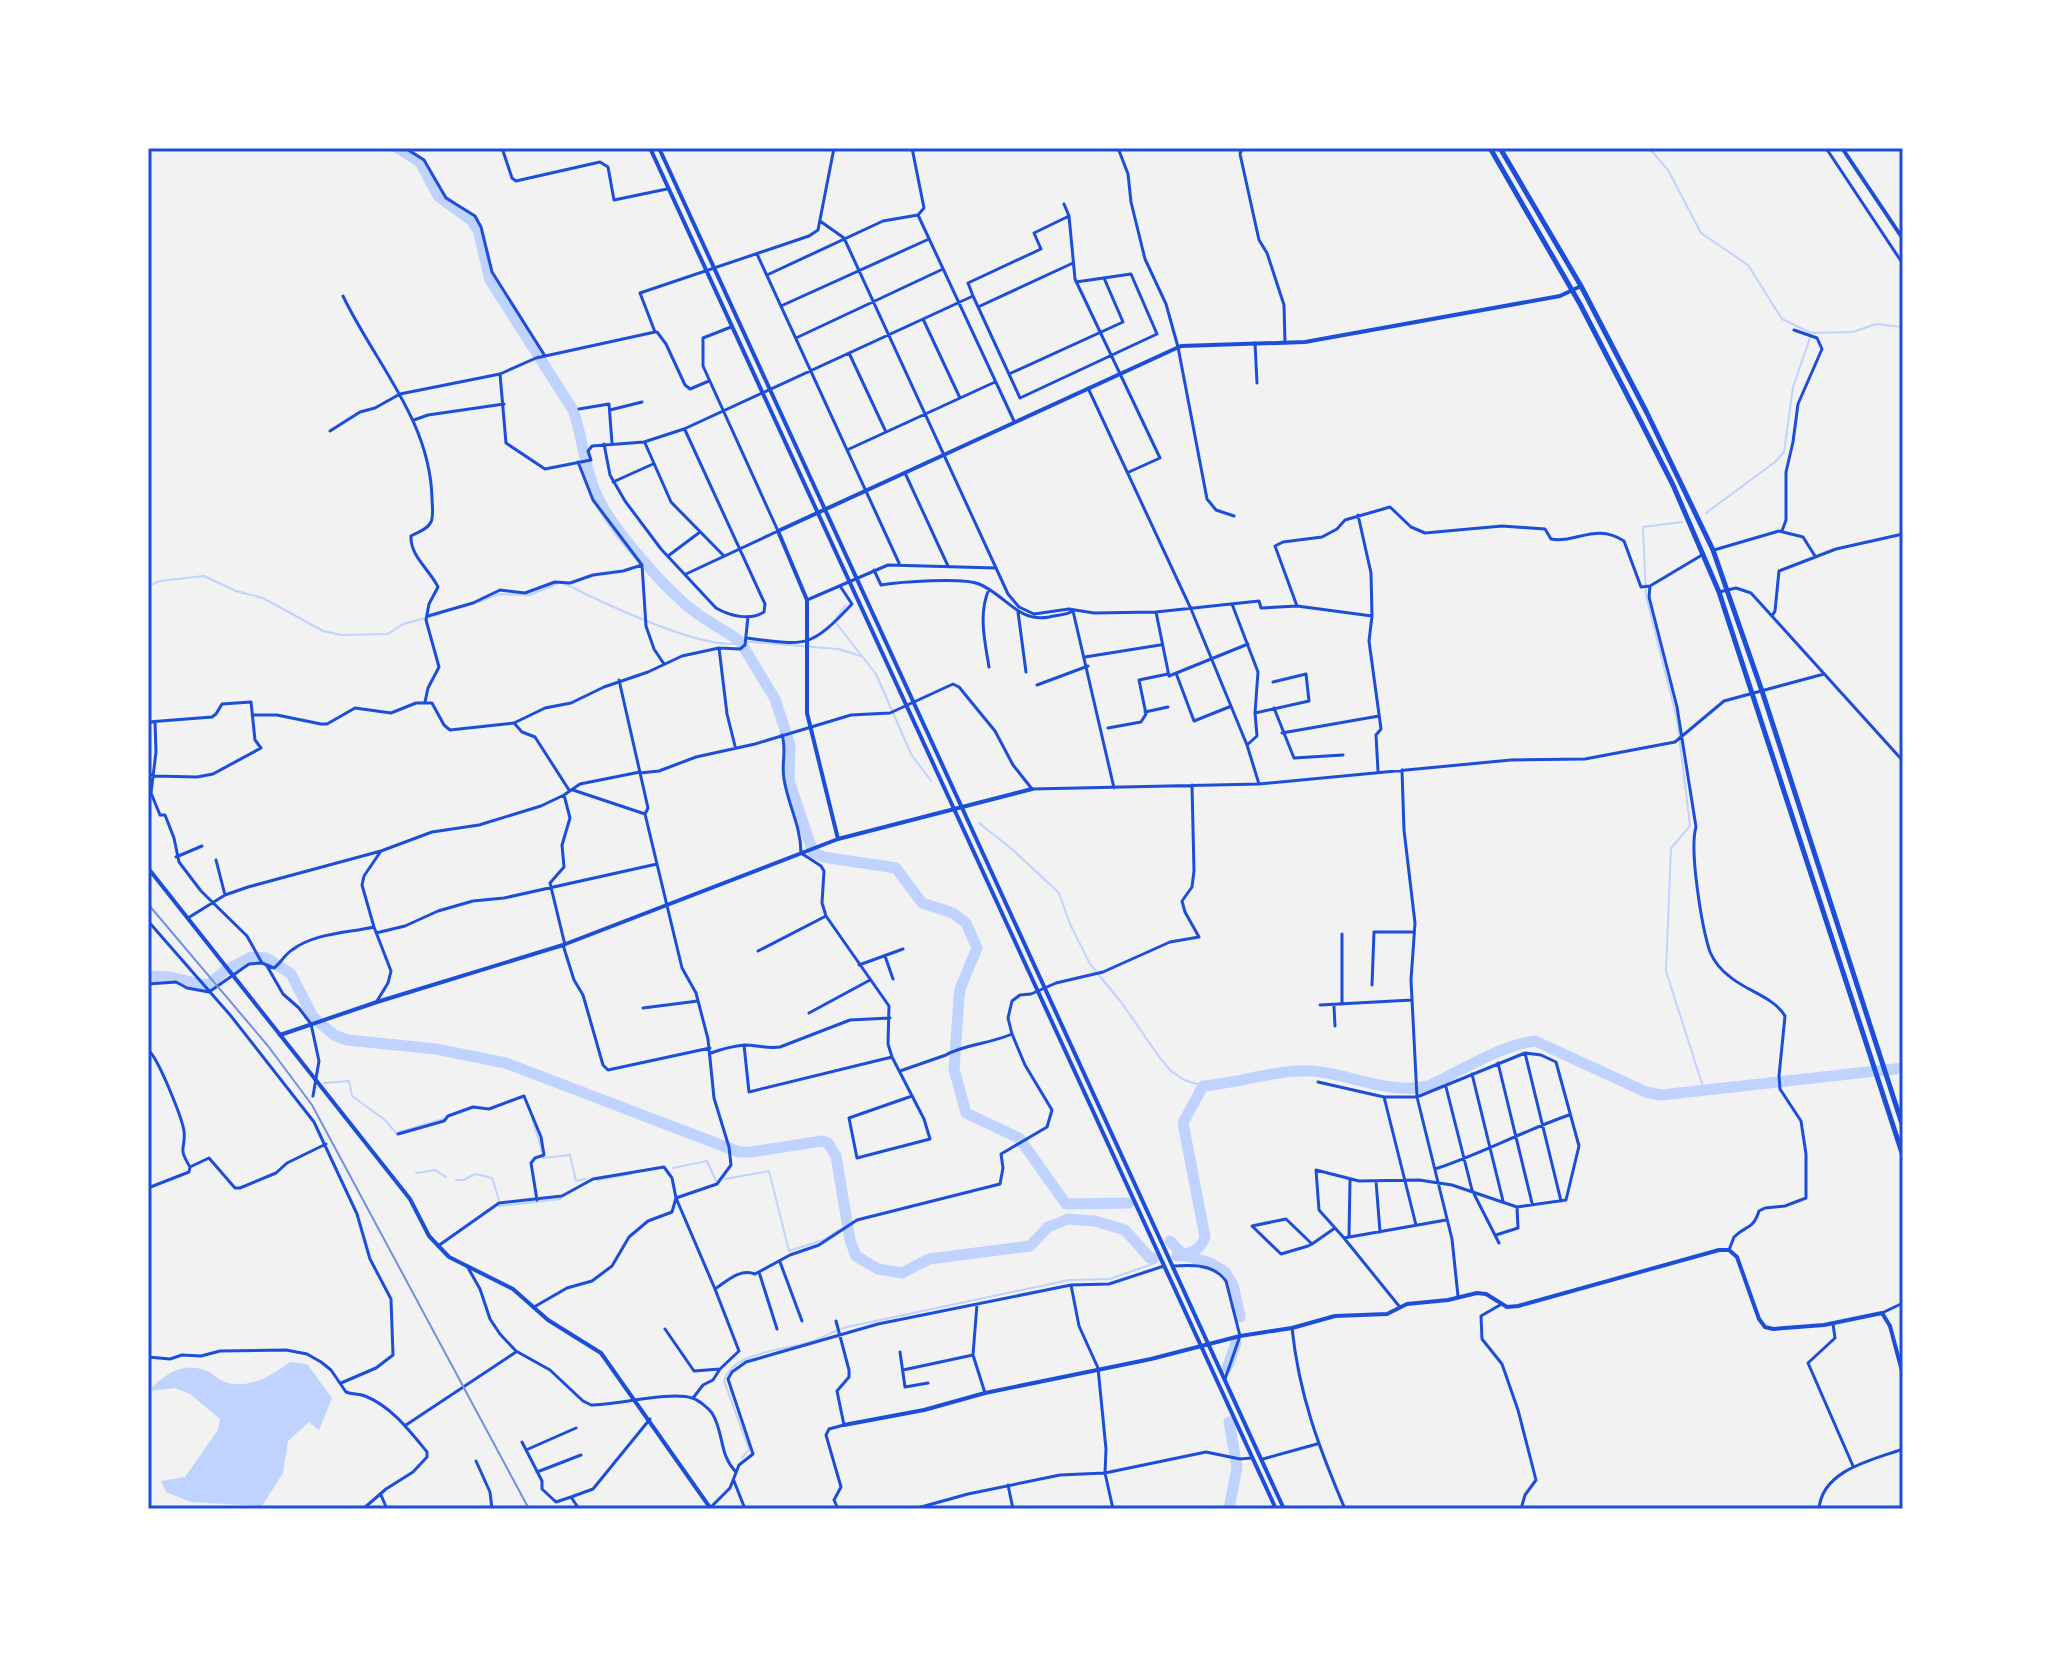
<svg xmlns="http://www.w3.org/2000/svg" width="2051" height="1657" font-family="Ubuntu,sans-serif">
<rect width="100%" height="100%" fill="#f2f2f2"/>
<path fill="#bfd3fe" d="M290 1362 307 1364 332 1398 319 1430 309 1422 288 1441 283 1473 262 1506 191 1502 166 1492 161 1481 185 1477 218 1430 220 1419 190 1394 175 1388 148 1391C166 1374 183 1360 209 1372 214 1375 219 1380 225 1382 248 1390 273 1375 290 1362Z"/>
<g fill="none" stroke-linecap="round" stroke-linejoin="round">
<path stroke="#bfd3fe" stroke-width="2" d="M1649 148 1668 170 1701 233 1748 265 1782 319 1811 333 1853 332 1876 324 1903 327
M1706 513 1775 462 1784 452 1793 387 1810 338
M1682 522 1643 527 1646 596 1677 719 1690 826 1671 848 1666 971 1704 1090
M564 584C574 587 582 593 592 597 624 612 707 650 740 643
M148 586 160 581 204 576 236 591 263 598 323 631 341 635 388 634 403 624 440 614
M473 604 499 594 530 595 557 584
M837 617 846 605
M836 623 876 674 911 754 931 781
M740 641 838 649 861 656
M979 823 1013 850 1059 893 1070 924 1090 964 1121 1002 1160 1058 1171 1071 1184 1080 1203 1086
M324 1083 349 1081 352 1096 385 1120 396 1133 443 1119
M532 1119 542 1151
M543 1158 570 1155 576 1181 585 1179
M673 1168 707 1161 716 1181
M416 1173 435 1170 446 1177
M725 1179 769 1171 789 1251 823 1240 839 1230
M456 1180H463L476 1174 492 1178 499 1200
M597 1180 631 1174
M499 1206 561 1199
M1177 1260 1201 1261
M742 1458 749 1449 724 1381C733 1349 792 1351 818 1339 828 1335 836 1330 847 1327L1069 1280 1110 1279 1155 1263"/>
<path stroke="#bfd3fe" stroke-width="11" d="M398 148 420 162 438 196 471 220 478 230 490 280 573 410C583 438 584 467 596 493 608 524 658 580 684 603 700 618 721 628 740 641L775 699 790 745 789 781 813 852 823 857 896 868 922 903 953 913 966 923 977 948 960 989 959 998 954 1069 966 1113 1019 1138 1066 1204 1129 1203
M148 977C170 973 188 984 209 985L223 972 251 957 266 958 291 974 313 1017 334 1035 347 1040 436 1049 506 1063 739 1152H751L822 1141 828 1143 836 1156 850 1240 856 1256 878 1269 902 1273 929 1259 1030 1246 1048 1227 1068 1219 1095 1221 1125 1230 1150 1258H1154
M1170 1241 1183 1255 1210 1263 1225 1272 1233 1285 1240 1317
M1177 1256C1191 1253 1200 1251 1205 1237L1183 1123 1203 1086C1238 1083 1279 1069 1313 1071 1349 1074 1385 1093 1422 1087 1432 1086 1441 1080 1450 1075 1477 1062 1505 1045 1535 1041L1646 1092 1661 1095 1903 1068
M1227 1368 1236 1343
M1229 1422 1237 1467 1229 1509"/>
<path stroke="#1d4ed8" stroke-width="3" d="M405 148 424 160 446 198 475 216 481 227 492 272 545 356
M502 148 512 178 516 181 600 162 608 167 614 200 667 189
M1118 148 1128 174 1131 202 1145 259 1166 304 1178 347 1207 499 1216 510 1234 516
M1242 148 1240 154 1259 240 1267 253 1284 305 1285 343
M1826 148 1903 264
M1064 204 1069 216 1075 279 1160 458 1129 472
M918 215 1014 421
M820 221 844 238 1008 594 1019 607 1034 614 1069 609 1094 613 1156 612 1259 601 1261 608 1297 606 1372 616
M757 254 899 563
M767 275 883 221 918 215 924 208 912 148
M343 296C375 363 430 420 432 498 432 505 434 515 431 522 427 530 418 532 411 536 410 556 430 570 438 587L429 604 426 620 439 667 428 688 425 702
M973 296 1020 398 1157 334 1131 274 1076 282
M781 306 929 239
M978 307 1073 263
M923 319 960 398
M657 332 666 344 685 385 690 389 709 381
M796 338 943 269
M1255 343 1257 383
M849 353 886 432
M500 374 506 443 545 469 591 460 588 451 592 446 644 442 684 429 973 296 968 283 1041 249 1034 233 1069 216
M1009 374 1123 322 1104 278
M1088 388 1191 609 1247 745 1259 784
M579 409 609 404 612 443
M610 410 642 402
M414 420 428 415 504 404
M330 431 360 412 375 408 400 394 500 374 536 358 655 332 640 293 809 236 818 230 834 148
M645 443 671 502 724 556
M604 444 610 475 625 501 661 549 716 608C730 616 750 621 764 612L765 604 685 430
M847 450 995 382
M578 462 593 500 642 565 646 626 654 649 664 664
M905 473 948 566
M613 482 653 464
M1358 515 1371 573 1372 616 1369 641 1381 729 1376 735 1378 771
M1782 531 1786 520V472L1793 442 1798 404 1822 349 1817 338 1794 330
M1714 550 1779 531 1803 537 1815 556
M668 556 700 532
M874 570 881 585C900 582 962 577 979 584 1006 595 1018 623 1049 617 1058 615 1066 615 1073 611L1114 788
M686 574 778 531 703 366V338L731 327
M1650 586 1649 597 1677 707 1696 827C1689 850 1702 928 1710 952 1714 961 1721 970 1729 976 1746 991 1774 997 1785 1016L1779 1076 1780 1089 1801 1121 1806 1154V1198L1785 1206 1765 1208 1759 1211C1753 1230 1746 1225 1734 1237L1729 1250
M989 589C978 614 985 642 989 667
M1719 592 1736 588 1751 593 1903 761
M807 600 888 565 996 568
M1232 604 1258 672 1255 713 1257 736 1247 745
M1297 606 1275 546 1283 542 1322 537 1337 529 1345 520 1390 507 1411 527 1425 533 1502 526 1545 529 1551 539C1575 544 1596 522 1624 541L1641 587 1650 586 1702 555
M1018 612 1026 672
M1156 612 1169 676 1248 644
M428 616 473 603 500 590 525 593 555 582 570 583 593 575 623 571 642 565
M1772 616 1775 611 1779 571 1836 549 1903 534
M746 638C806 645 809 650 852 604L840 586
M719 648 727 714 735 746
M1085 657 1160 645
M1176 673 1194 721 1229 707
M619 680 648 808 645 814 682 968 696 993 708 1039 714 1098 729 1147 731 1165 717 1184 676 1198
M1037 685 1088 666
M1274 708 1294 758 1343 755
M1145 712 1168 707
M1255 713 1309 701 1306 674 1273 682
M253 715H277L321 724H327L355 708 391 713 416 703H432L444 725 450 730 514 723 545 708 571 703 604 687 648 672 682 656 719 648 740 649 745 645 748 617
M148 722 212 717 216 714 222 704 251 702 255 740 261 748 213 774 197 777 154 776 148 773
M155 722 156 752 151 793 160 815H165L174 838 179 862 201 891 247 936 262 963
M514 723 522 732 535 737 569 790
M1108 728 1141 722 1146 714 1139 680 1168 674
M1282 733 1379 716
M782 735C787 751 781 763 784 779 788 805 801 826 801 853L821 866 824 871 822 903 826 916 889 1006 888 1044 892 1057 924 1119 930 1139 857 1158 849 1118 912 1096
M1402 770 1404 830 1415 923 1411 980 1417 1097 1452 1239 1458 1296
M640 773 659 771 696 757 755 744 851 715 890 713 953 684 959 687 995 731 1013 765 1032 789 1259 784 1511 760 1585 759 1675 742 1724 701 1824 674
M573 790 645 814
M564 795 570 818 562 845 564 867 550 883 565 945
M176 857 202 846
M216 860 225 895
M188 918 225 895 248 887 381 851 432 832 479 825 541 806 564 795 580 784 640 772
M148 921 231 1016 314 1122 357 1214 370 1259 391 1299 393 1355 376 1368 341 1383
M376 933 405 926 438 911 473 901 504 898 657 864
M563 945 574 980 583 995 603 1065 608 1070 710 1048
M758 951 826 916
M885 956 893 979
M859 965 903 949
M267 966 283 994 299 1008 311 1024 319 1061 313 1096
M148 984 176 982 187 988 209 992 249 964 262 963 274 968C281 963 285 954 292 950 314 933 348 933 374 927
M1372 985 1374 932H1414
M377 1001 388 983 391 971 374 927 362 885 364 876 381 851
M1342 1004V934
M1320 1005 1412 1000
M1334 1006 1335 1026
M643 1008 698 1001
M809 1013 870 980
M744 1045 749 1092 892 1057
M148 1050C158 1057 182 1118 184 1131 186 1150 177 1146 190 1167
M711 1053C722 1049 733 1046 745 1045 757 1045 767 1049 780 1047L850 1020 890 1018
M1525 1053 1561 1201
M1498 1063 1532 1203
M900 1071 946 1055C960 1046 992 1043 1012 1034
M1472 1074 1503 1201
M1318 1082 1384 1097H1417L1525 1053 1541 1055 1556 1062 1579 1146 1566 1200 1517 1207 1452 1185 1419 1180 1359 1181 1316 1170 1319 1210 1344 1238 1399 1306
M1446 1087 1472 1190 1499 1243
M1384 1097 1416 1225
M398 1134 444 1121 448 1116 473 1107 489 1109 524 1096 541 1137 544 1155 535 1158 531 1163 537 1200
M1435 1169C1481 1154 1523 1131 1569 1115
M1376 1181 1380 1232
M148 1188 189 1172 190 1167 209 1158 235 1188H240L276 1173 287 1163 326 1144
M1496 1235 1518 1228 1517 1207
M1349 1236 1350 1180
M1344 1238 1446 1220
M1312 1244 1286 1219 1252 1226 1281 1254 1308 1246 1312 1244 1335 1228
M438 1246 499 1203 562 1196 593 1179 664 1167 672 1178 676 1198 715 1289 739 1351 720 1369 713 1380 703 1385 693 1398
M780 1262 802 1321
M467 1266 480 1289 490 1319 500 1334 516 1351 550 1370 583 1401 591 1405C616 1405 671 1391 692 1398 699 1400 708 1408 712 1413 724 1432 719 1454 735 1471
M1174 1266C1192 1265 1214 1264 1226 1281L1240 1336 1225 1379
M759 1272 777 1329
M1071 1285 1079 1326 1098 1368 1106 1449 1105 1473 1113 1509
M715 1289C727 1281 740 1268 755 1274L790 1255 819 1245 857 1220 1000 1184 1003 1168 1001 1154 1047 1127 1052 1110 1025 1065 1012 1034 1008 1018 1012 1001 1020 995 1031 994 1056 983 1103 972 1170 942 1199 937 1185 912 1182 901 1192 887 1194 871 1192 785
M977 1304 973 1355 985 1393
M1500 1305 1481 1316 1482 1339 1502 1364 1518 1410 1536 1480 1525 1495 1521 1509
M534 1307 567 1288 592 1281 612 1266 629 1237 648 1221 672 1212 676 1198
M1882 1313 1903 1303
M836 1321 849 1370V1377L837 1391 844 1425 829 1429 826 1435 841 1487 834 1500 838 1509
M1833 1324 1835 1338 1808 1363 1853 1466
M1292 1328C1299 1395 1319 1448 1345 1509
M665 1329 694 1371 720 1369
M900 1352 905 1387 928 1383
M148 1357 170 1359 182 1355 201 1356 220 1351 286 1350 307 1354 321 1362 331 1370 346 1392C353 1395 358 1393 365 1396 391 1406 410 1431 427 1452V1457L413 1472 386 1489 363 1509
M903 1370 973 1355
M406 1425 516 1352
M522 1442 542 1481V1489L556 1502 571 1497
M526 1450 576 1428
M1263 1459 1317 1444
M476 1461 490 1492 492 1509
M537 1472 581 1455
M734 1481 745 1509
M1008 1485 1013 1509
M381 1495 387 1509
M579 1509 571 1497 593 1489 650 1419
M709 1509 730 1488 739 1465 753 1454 728 1379 732 1372 746 1362 878 1324 1071 1285 1109 1284 1164 1266
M914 1509 968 1494 1060 1475 1105 1473 1206 1452 1240 1459 1251 1458
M1819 1509C1822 1470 1872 1460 1903 1449"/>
<path stroke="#1d4ed8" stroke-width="4" d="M838 839 807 713V600L778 531 1181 346 1305 342 1560 296 1581 286
M280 1035 377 1002 563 945 838 839 1032 789
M844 1425 924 1410 985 1393 1151 1359 1240 1336 1292 1328 1335 1316 1387 1314 1407 1304 1448 1300 1477 1293 1486 1294 1507 1307 1518 1306 1719 1250H1729L1737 1257 1759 1319 1765 1327 1773 1329 1824 1325 1882 1313 1890 1326 1903 1375"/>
<path stroke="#1d4ed8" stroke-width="4" d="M1842 148 1903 239"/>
<path stroke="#1d4ed8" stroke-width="4" d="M650 148 1276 1509
M659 148 1284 1509
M148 868 410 1199 429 1236 449 1257 513 1289 548 1320 601 1353 711 1509"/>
<path stroke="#1d4ed8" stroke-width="5" d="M1490 148 1580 304 1640 420 1673 485 1719 592 1903 1156
M1500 148 1581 286 1647 413 1713 550 1762 691 1903 1127"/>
<path stroke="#7290e2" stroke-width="2" d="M148 904 268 1046 312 1105 529 1509"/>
</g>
<rect width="2051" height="1657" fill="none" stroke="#ffffff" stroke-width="300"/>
<rect x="150" y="150" width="1751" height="1357" fill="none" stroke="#1d4ed8" stroke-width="3"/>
</svg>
